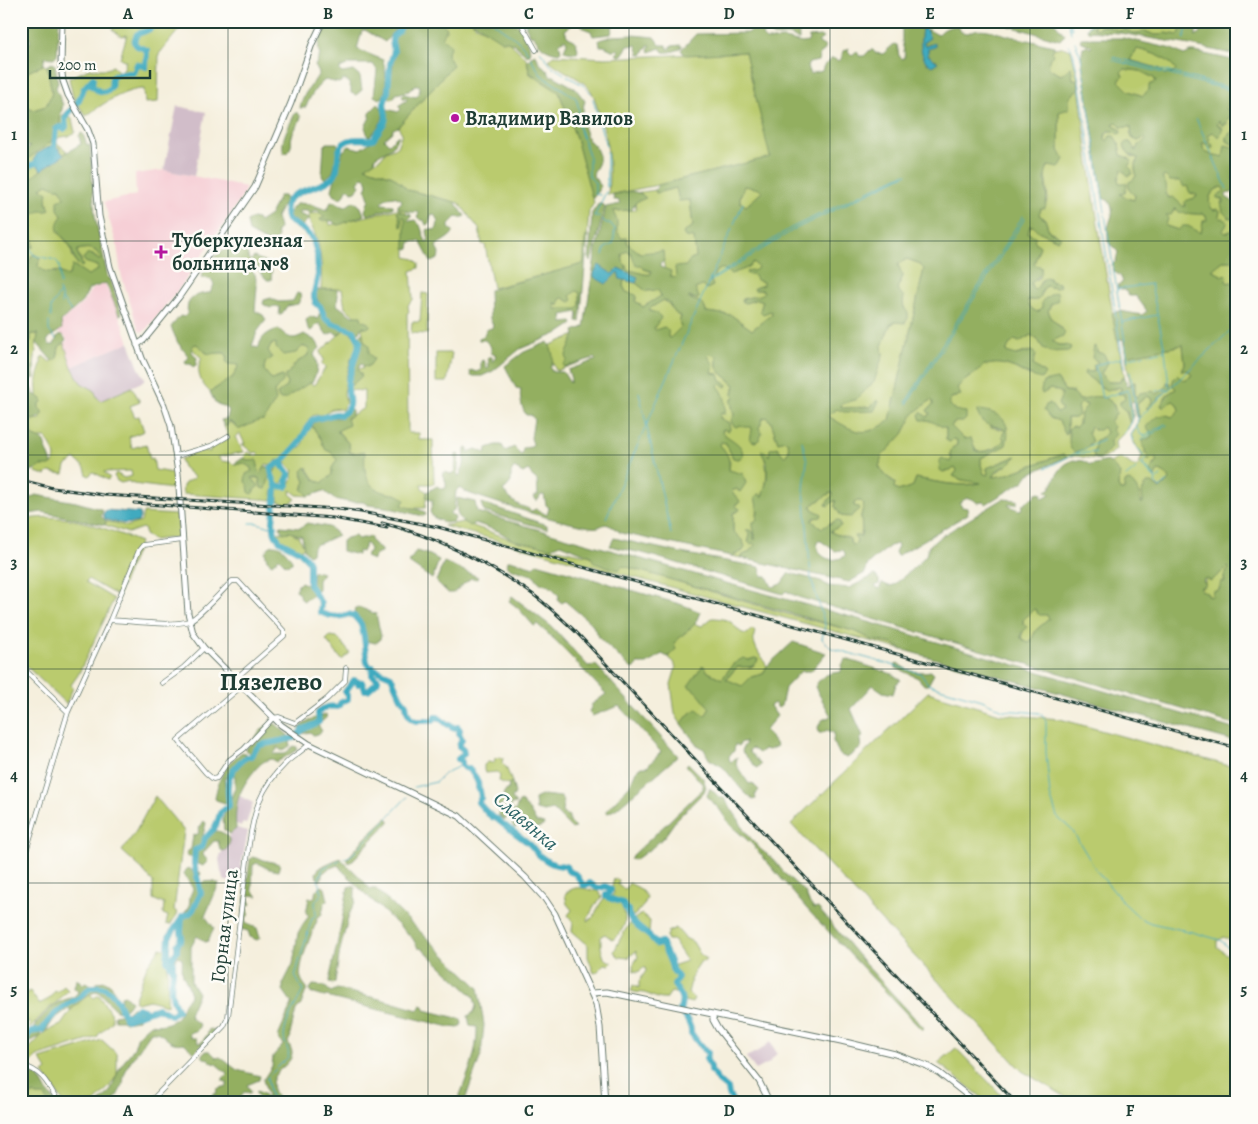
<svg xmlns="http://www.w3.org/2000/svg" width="1258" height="1124" font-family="Alegreya,serif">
<rect width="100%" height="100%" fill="#fdfcf7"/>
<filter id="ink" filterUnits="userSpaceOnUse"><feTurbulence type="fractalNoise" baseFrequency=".02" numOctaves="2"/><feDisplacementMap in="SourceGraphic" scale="10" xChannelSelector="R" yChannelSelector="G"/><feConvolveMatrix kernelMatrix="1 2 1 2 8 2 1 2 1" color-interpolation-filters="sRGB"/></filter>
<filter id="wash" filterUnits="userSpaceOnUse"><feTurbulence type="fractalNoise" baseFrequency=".0096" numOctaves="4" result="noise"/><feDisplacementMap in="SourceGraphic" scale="20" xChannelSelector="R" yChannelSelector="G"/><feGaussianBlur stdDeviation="1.12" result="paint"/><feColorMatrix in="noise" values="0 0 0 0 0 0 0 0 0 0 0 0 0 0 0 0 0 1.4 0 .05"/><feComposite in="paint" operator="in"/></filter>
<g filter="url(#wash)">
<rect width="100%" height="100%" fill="#f5efdd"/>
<path fill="#f6cfd6" d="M164 170 246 187 242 197 182 285 144 332 139 331 121 274 117 246 104 202 136 195 135 174Z
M105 284 109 294H111L129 342 72 367 64 343 67 341 65 336 56 332 61 322 82 304 91 290Z"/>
<path fill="#d1bdc9" d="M177 106 206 112 194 176 164 170Z
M129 342 139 368 146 380 101 401 97 397 94 390 81 383 72 367Z
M238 795 253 803 246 824 243 823 241 826 234 823Z
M233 827 248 831 238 882 225 881 221 872 219 859Z
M770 1042 777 1053 769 1063 756 1070 746 1057 762 1049Z"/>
<path fill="#bacb6e" stroke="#6c8451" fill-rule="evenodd" d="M123 21H131L128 24 130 26 137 21H186L159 54 158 102 145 103 144 89C124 89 101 105 86 116L73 97 69 78 89 69H107L113 66 120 73 124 68 126 61 120 58 127 35 121 36 112 29 114 26 115 28Z
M440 21H471L476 26 508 41 526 58 530 74 559 92 576 138 594 203 589 211 585 264 493 288 485 245 482 244 479 229 459 203 408 190 393 176 364 167 381 158 386 151 397 147 402 133 398 127 452 66 442 38 447 28Z
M1096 21H1125L1126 27H1128L1129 21H1175L1182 26 1179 35 1164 33 1161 35H1154L1145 31C1132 36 1117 30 1103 26L1096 29 1093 27Z
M1062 47 1071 50 1078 80 1073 79 1071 67 1061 75 1049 69C1047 62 1050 54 1054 48Z
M1137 49C1153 53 1165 56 1176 69L1172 74H1164L1130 60Z
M745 52 771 157 658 185 608 195C611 165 608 136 597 107 595 99 593 92 587 86 577 76 561 71 549 60L553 55 605 58Z
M43 65 47 66 52 93 46 106 33 110 28 108 26 101 21 96V75Z
M1123 69 1140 71 1154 78 1156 83 1143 96 1129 91 1119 81 1123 76 1121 72Z
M1079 87C1091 184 1106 282 1125 378H1121L1120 382H1108L1101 373 1106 368 1100 353 1097 352 1095 359 1098 362 1092 372 1084 374 1096 382 1102 388 1115 389 1120 387 1125 398 1120 406 1125 409 1129 421 1131 422 1128 429 1115 442 1116 450 1101 460 1076 456 1066 457 1063 454 1002 476 993 477C999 468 1009 465 1016 456L987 468 988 476 984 474 981 465V458L1006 445 1007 427H990L1005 430C1004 433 1005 439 1003 443 1000 448 981 453 976 451L971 439H964L951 426 966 413C957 411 953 410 949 403L951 398 957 397 959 391 957 388C965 378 976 375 984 365L999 363 1015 368 1029 376 1045 374 1033 365 1036 355 1028 351 1016 355 1005 352 1009 345 1015 340 1019 342 1031 335 1038 340 1043 348 1066 345H1058L1052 340 1062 336V328L1052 319 1048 311 1051 304 1037 312C1032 310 1029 306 1027 300H1037L1046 286 1056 288 1059 283 1041 280 1038 288 1034 290 1032 288 1031 283 1040 277 1034 264 1040 246C1035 243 1033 238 1028 233L1030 226H1033L1038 231 1058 240 1056 234 1049 231 1045 219 1039 215 1041 209 1048 200 1045 172 1059 150V111ZM1057 379 1065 391H1072L1079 400 1111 401 1114 405 1116 413 1109 422 1113 436 1110 441 1104 436 1106 432 1103 427 1090 426 1088 433 1076 427 1079 424C1079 417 1082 410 1087 406L1085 404 1081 403 1076 407 1075 418H1067V433L1059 421 1050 418 1054 409 1057 414 1062 410 1061 392 1050 389 1042 394Z
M1237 103V112L1232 125 1237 127V133L1233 131 1227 136V141L1236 146V148H1233L1224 157 1213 156 1204 151 1202 143 1209 144 1208 135 1213 132 1219 121 1222 125 1227 124 1225 108 1228 105Z
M67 112 72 119 75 132 69 136 60 137 56 141 58 144 67 151 64 155 57 145 36 163 41 170 23 187 21 191V164C29 157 37 153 45 146 52 140 53 132 60 126V117Z
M1116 122 1121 127H1131L1132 130 1130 132 1132 138 1138 141 1144 138 1146 140 1136 151 1130 142 1125 149 1132 157 1138 158 1135 167 1136 176 1133 180 1135 200 1126 198 1119 194 1118 179 1122 168 1128 166 1130 159 1121 155 1119 144 1110 137 1107 142 1105 140C1105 130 1112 132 1120 129L1114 127 1113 124Z
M1165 176C1172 182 1174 178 1180 181 1186 184 1192 191 1197 196L1195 198 1184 207C1168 197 1165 197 1162 178Z
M47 184C68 191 68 190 60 212L62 216 58 232 70 246 73 258 78 265 82 261 77 252 78 250C89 247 97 248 101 260H99L92 254 87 263H91L99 268 98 270 88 276 75 266 67 276 58 271 47 273 37 266 29 264 21 274V252L24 254 29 247 26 225 21 221V217L30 213 34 214 49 205 46 202 47 193 41 188Z
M744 186 756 187 760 189 762 192 746 206 740 202V197Z
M1222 187 1224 190 1223 193 1217 196 1224 200 1225 202H1221L1237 222V229L1225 233 1222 230 1227 223 1219 217 1220 211 1217 209 1213 210C1205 201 1211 190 1222 187Z
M676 188 690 200 699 280 667 287 662 251 641 265 644 269 652 272 651 274C643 276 637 270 629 271L626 268V265L623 262 622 254 627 251 626 238 615 239 613 211 636 210 634 193 655 190 656 193Z
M406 207V257L415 259 419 263V268L411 271 413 300 408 305 409 313H407L408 433H419V440H433L434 484H421L422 488 427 492 425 508H407L376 489 357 494 364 452 350 453 349 444 337 430 347 418 364 408V391L350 390 354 367 363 369V334L360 320 345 308 342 289H321C322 272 322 253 316 237 313 228 309 223 309 214L327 212 330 225Z
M1175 208 1180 213 1197 214 1202 213 1206 216 1207 220 1202 226 1201 234 1178 230 1166 226 1167 214Z
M907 259 918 263 924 269 890 421C864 440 852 431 828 416L837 409 872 407 842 408 840 406 843 403 857 399 883 355 881 346 890 325 895 322 905 309 897 288 903 276 898 266 901 262Z
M1223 261H1237V285L1231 282 1228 283 1223 276 1213 271V268Z
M754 262 758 268 753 274 763 282 764 285 754 288 755 290H763L764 292 761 295 742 299 745 303 758 299 763 301 760 311H771L772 314 752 330 731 315 706 312C704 302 697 301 688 299V297L697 299 695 289C703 285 713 281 715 272L722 268H725L728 272 745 269Z
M624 280 636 283 646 291 658 290 662 296 643 307 635 301 637 297 626 292 623 286Z
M580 288V309L556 313 553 295Z
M422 293 428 294 427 334 411 333 412 322H420Z
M663 300 668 303 675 313 681 318V327L670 338 668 337 664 327 655 331 651 311 649 310 650 308Z
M345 329 354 335 358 343 346 378 344 394 346 402 342 410C335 407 329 409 324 415H314L310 418 299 440 282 459V465L288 474 282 483 276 485 272 493 274 500 183 494C181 484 185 482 193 479L194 477 183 467 180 459 186 457 185 455 203 450 210 452V449L229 438 224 426 227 425 228 421 240 429 266 415 274 392 282 376 272 380 264 371C265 361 266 347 276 342L309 348 308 355 296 363 285 377 287 384 285 389 294 393 297 389 309 383 314 385 326 367 321 363 324 360 320 352ZM240 434 245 444H242L253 453 257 452 259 454 256 456 247 452 244 458 258 465 256 474 262 476 266 464 273 465 277 460 279 461 261 488 259 478H252L256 482 255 488 249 492 250 473 252 471 250 467 243 463 235 465 230 462 221 461 218 457 244 452 235 437Z
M585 331 596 356 556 371 546 347Z
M31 334H38L34 365 30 370 21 372V341H30Z
M64 343 72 367 81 383 94 390 97 397 100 401 132 387 140 402 130 406 135 417 139 416 144 431 129 437 132 448 146 444 150 459 153 458 155 470 173 473V489L133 484V482L130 483 129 481 121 483 117 481 114 476 116 473 124 478 132 476 131 471 104 472 110 478 108 480 93 472 89 476 87 475 85 468 75 459 66 466 64 474 49 472 46 475 35 472 39 464 52 465C59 455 51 447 46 438H33L31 420 41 419C38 406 36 393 37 379 38 372 42 366 41 359L43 356 50 362 57 359 59 347Z
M196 344 202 347 206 353H225L239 365 233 377 210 392C200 383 195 370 202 358 198 355 193 351 192 346Z
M1183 345 1185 364 1182 371 1187 369 1192 375 1175 386 1176 389 1168 394 1161 405 1173 401 1177 404 1179 410 1172 417 1167 415 1150 438 1146 440 1145 449 1151 459 1153 457 1157 460 1152 466 1157 472 1160 471 1167 475 1170 479 1160 489 1152 483 1142 492 1143 503H1141L1140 496 1135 487H1126L1124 490H1120L1118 486 1119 473 1110 463 1120 458C1125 459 1129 464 1135 467L1139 465 1142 456 1134 442 1131 435 1137 427 1139 416 1137 404 1147 396 1151 398 1152 402 1146 408 1167 386 1161 392 1156 394 1153 391 1138 397 1135 396V382L1130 385 1126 356Z
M436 353H452L447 382H436Z
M710 353 717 356V367L719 371 735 385 733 394 735 396 731 401 734 415 740 424 751 426 752 429 759 428 763 418 767 417 771 422 778 442 785 440 788 443 789 450 785 457 770 456 762 453C769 462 767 488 762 498L761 497 757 501C758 514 756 528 755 541L750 535 755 545 748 553 741 556V558L731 556 743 551V541L733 531V513L737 512 734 505 740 501 731 491 737 489 739 492 743 486 729 470 730 462 720 445 721 442 726 443 733 458 738 459 742 457 743 453C737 444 730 440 722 432L729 423 720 418 721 413 724 414 718 386 721 381 717 374 712 373 708 355Z
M931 400 933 402V405L927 410 930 414 927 417 922 413 927 419 946 428V440L950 442 953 439 957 440V445L952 448 950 454 952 458 950 462 946 461 943 472 956 468 957 471 953 476 962 480 982 482C960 488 938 482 916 478L913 486 898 491 894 488 895 482 886 476 879 467 882 456 903 434 914 412Z
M312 426 321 439 326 450 331 452 337 460 332 468V475L322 483 316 481 307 467 302 475 305 482 302 489 309 496 297 495 291 490 290 494 296 499C289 505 286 505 278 501V489L282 486 289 488 290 483 292 481 294 470H292L286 463 285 460 289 455 303 445V439Z
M830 493H833V495L827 502 836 501 835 506 841 516 847 517 854 506V503L857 501H861L864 504 861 516 862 531 856 544 853 545 850 543V539C843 535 835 536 830 530L837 528 831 522 827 526 822 528 812 521 816 517 811 506Z
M21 512 28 519C66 512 105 528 140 542L118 596 88 579 86 582 114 599 78 675 71 685 73 688 66 704 21 661Z
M143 513 177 515 179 537 154 540 145 535V530L142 528 128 533 105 525 106 521 127 526 141 522Z
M462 522 513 540 591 556 787 614 857 632 872 640 893 644 903 650 444 526Z
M290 532 298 536 304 546 301 550 278 538 276 533Z
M1228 567 1230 568 1224 577V582L1213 596 1210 598 1200 588 1205 586V578L1211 580Z
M1034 609 1047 615 1049 619 1036 630 1031 641 1028 643 1021 638 1024 629 1023 620Z
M712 618C719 618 728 619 733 624 738 629 739 633 747 634L752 629 755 632C750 643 761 656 767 666L763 674 751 677 742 686 726 680 737 667H752L755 658 733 664 722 679 708 672 703 665C700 685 694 692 710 708L705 716 690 713 681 724 675 714 671 684 676 668 674 662 668 657 676 649 673 643 695 624 702 626Z
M330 636 337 637 350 653 342 660 326 640Z
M928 692 1000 714 1060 719 1237 768V945L1224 937 1217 941V947L1237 962V1103H1076L1022 1071 791 824Z
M500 757 503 758 502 763 506 767 512 782C507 785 504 784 499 781L500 776 497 772 486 773 484 771V765L488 762 494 763 495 758Z
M155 796 184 831 174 910 178 913 170 925 166 924 168 916 163 914 164 904 153 899V882L142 869 122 851 136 831Z
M614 879 619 880 618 884 620 887 625 889 629 883 639 888 647 897 644 905 634 916 630 915 625 904 622 906C628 922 625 928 613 940L605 934 601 936V948L604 958 612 963 610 965 605 964 597 972 594 973 588 957V945L572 931 573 922 568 915 572 910 567 904 565 894C578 882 585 891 599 891L602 897 595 905 588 918V921C597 917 597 904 605 898H610L614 893 612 886Z
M642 914 650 921 649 933 647 936 658 942 663 943C668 949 668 958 672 966L687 961 673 940H668L666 936 669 934 667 932 676 928 685 938 693 942 700 954 706 959 704 962 701 961 693 973 688 993 694 999 692 1003 681 1000 679 994 671 992 666 999C658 1000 652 995 644 993 640 992 636 993 631 991L633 985 639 988V981L646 971 645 967 638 972 634 971 633 965 638 957 636 951 628 958 619 957 614 952C620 939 629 919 642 914Z
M160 948 168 950 167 1005 149 1000 137 1003 134 1001 147 966Z
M64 986 68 990C60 1001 50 1006 41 1016 37 1020 35 1024 30 1028L29 1022 21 1027V991L24 994 30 991 39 1004 49 999 55 991 57 992Z
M90 994 94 998 99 995 112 1016V1022L98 1035V1037L37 1057 29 1065 22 1064 21 1057 45 1032 61 1025 74 1006Z
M102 1040 117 1054V1075L110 1086 94 1103H64L43 1073 47 1070 40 1059Z
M956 1048 1009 1103H985L980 1096 938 1063Z
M30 1075 54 1103H21V1084Z"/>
<path fill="#93af61" stroke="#59764a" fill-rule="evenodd" d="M34 21H59L57 56 53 58 45 57 43 65 21 75V39L30 44V39L21 34V29L35 23Z
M329 21H402L385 42 365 30 362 31 357 49 383 60C386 73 388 86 383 97L379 99 374 96 377 70 373 64H349L340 68V71L342 73 354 71 360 76 362 90 356 95 351 93V88L347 80H343L339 83 325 80C316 87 310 96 306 107L300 108C302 93 312 87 319 73L315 66 320 55C315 42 323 33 329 21Z
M408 21H440L447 28 442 38 451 45 447 54 453 65 398 127 393 129 392 132 384 139 389 144 397 136H399L392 147 375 157 374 162 365 167 393 176 408 190 455 202 465 216 461 218 456 217 449 224V228L454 232C447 240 443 240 436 246L439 254 438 259 431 262 420 241 410 242 409 249 405 248V217H402V227L400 226 399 215 397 212 398 210C402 211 405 214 411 215V217L408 220 410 221 415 220 420 225 426 242 429 240 427 231 428 229 434 230 437 228 438 221 434 214 431 215 429 224 426 225 424 220H421L417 217 419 214 418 212H409L398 208V205L401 203 402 200C393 194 389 196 381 202L382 204 393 205V208L367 215 365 211 369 199 366 190 368 184 366 178 362 177 358 182 360 186 356 191 352 192 350 189H347L344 196 339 198 334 195 332 190 341 158 343 151 349 146 360 149C377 139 387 129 387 109L398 112 401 109 398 106 407 100 406 98H403L402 95 404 94 416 97C419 93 421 90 419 85H415L409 91 396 94 394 98 390 99 388 96 395 52 393 42 395 35 403 29Z
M471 21H501L503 24 508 21 520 26 529 44 530 54 528 56C523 51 517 48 514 43L511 44 508 41H502Z
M525 21 571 22 572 25 565 30 567 36 576 42 578 50 577 53 567 52 564 50 567 43 565 39 559 43 561 51 559 53C547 51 540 47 534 36L530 35 526 27Z
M587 21 594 23 614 21 611 34 593 36 591 31C586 29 580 28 582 22L588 25Z
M755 21H798L799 40C796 39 794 37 792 36 777 31 773 46 764 23H759L756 27 748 29 744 28V25L753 23Z
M902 21H916L922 29C920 42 921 52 927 64L937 60C928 58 926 52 930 44L926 46 924 45V42L927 40V29L938 35C943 29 949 26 958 26L961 32 968 33C982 24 999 34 1014 37 1027 40 1041 43 1054 46V48L1052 52 1053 55C1048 59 1048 63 1049 69L1061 75 1071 67 1073 79 1078 80 1079 87 1069 99V109L1059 112V150L1064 159 1059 168 1048 166C1041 179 1050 194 1045 208L1041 209 1039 215 1045 219 1049 231 1061 237 1058 240 1038 231 1033 226H1030L1028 233 1036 237 1034 239 1036 243 1040 246 1034 264 1041 267C1043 276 1036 277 1031 283L1032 288 1034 290C1039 287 1041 281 1045 277L1049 278 1051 282 1059 283 1060 286 1056 288 1046 286 1041 292V297L1037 300H1028C1028 306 1032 310 1038 312L1042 308V301L1053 293 1057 292 1058 300 1051 304 1048 311 1052 319 1065 332 1063 336 1052 341 1058 345H1066L1071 347 1069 351 1051 352 1043 348 1038 340 1031 335 1019 342 1015 340 1009 345 1006 352 1016 355 1033 351 1036 355 1033 365 1045 374 1041 379C1027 376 1015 365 1000 364 995 363 989 365 984 365 976 375 965 378 957 388L961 395 951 398 949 403C953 410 957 411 966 412V419L963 422H955L951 426 964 439 971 438 976 451C985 454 1001 448 1004 439L1002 436 1005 430C992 423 983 429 977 412L980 410C1002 413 1012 422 1006 445L981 458V465L984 474 988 475 987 468 1017 456 1008 465 998 470 993 477 1002 476 1064 454 1066 457 1029 474 1024 481 986 504 983 502 977 503C972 496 964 497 960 504L962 507 967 508 968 514 897 556 895 552 898 546 897 544 890 546 868 564 865 573 849 582 741 558V556L748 553 755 545 753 543 751 544 748 542 750 535 746 530H750L754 533V539L755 540C756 533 752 528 753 522L756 521 758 512 755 497 759 493 762 497 767 480V463L761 451H765L769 456 770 449 777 447 785 457 789 450 788 443 785 440 778 442 771 422 767 417 763 418 759 428 762 434 759 440 755 442 750 440 752 429 751 427H745L740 425 736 427 733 425 731 421 734 415 731 401 734 397 733 394 735 385 719 371 717 367V356L710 354 708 356 714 365 712 373 719 374 721 381 727 384 726 387 720 384 718 386C726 395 726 403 725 414L721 413 720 418 729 423 730 429 729 431 723 429 722 432C730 440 746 445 742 457L738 459 733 458 726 443 721 442 720 445C728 454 730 458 729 470L743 474 746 483 740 492 737 489 731 491 740 501 739 503 735 505 736 507 739 508 740 510 733 513V531L743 541 745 547 743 551 731 556 621 533C599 516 607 530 590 527 546 519 510 507 468 493L459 488 456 491 454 510 449 513 454 516 455 519 453 522 445 523 433 517 430 512 433 500H429L426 497 427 492 437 486 442 489 446 488V482L442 474 445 472 451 474 455 471 456 454H459L458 470 457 473 459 477 464 465 465 448H468V452L476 449 486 453 487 448 496 445H502L505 451 514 447 518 451 520 455H522L523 448 531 447 533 444 531 438 534 419 531 415H526C522 408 519 398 521 389L516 388 505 366 524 352 548 342C553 352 555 358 550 368L553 372H563L570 383 571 379 568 370 596 360 594 358 564 367 563 364 567 360 566 355 575 335 574 331 584 327 596 250 606 207 620 204 618 200H614L613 195C626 192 636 188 646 198L636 202 631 210 613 211 617 221V231L622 239 627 238V243L640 253 663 251 664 261 660 264V267L671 271 670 276 673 278 676 277 675 267 686 266 689 261 696 257 694 238 685 237 683 233 693 226 690 200 679 201 676 188 656 193 655 190 658 185 770 157 745 52 685 55 681 50 696 34 748 33 753 29 763 30 764 32 762 36 766 40 784 39 802 43 808 42 809 37 820 36 823 38 818 42 825 47V50L820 54 818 61 809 63 807 67 810 74 822 71 824 65 829 62 832 58 839 61 841 59 844 51 849 48 848 51 852 55 857 51 859 56H864L870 50H873L875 53 883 54 894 44 897 45 899 56 903 59 905 56 902 41ZM744 186 760 189 762 192 746 206 740 202V197ZM627 251 630 252 636 265H640L644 269 652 271 651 274C643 276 637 270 629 271L626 268V265L623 262 622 254ZM907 259 918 263 924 269 890 420C864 440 853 431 828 416L837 409 844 412 874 411 879 401 877 400 871 407 842 408 840 406 843 403 857 399 874 382 883 355 882 346 890 325 895 322 905 323 908 318V312C902 308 903 303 904 297L897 289 903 276 898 265 901 262ZM754 262 758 268 754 271 750 270 746 272 747 274H753L756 280 763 282V285L754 288 755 290H763L764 292 761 295 742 299V301L745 303 758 299 763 301 760 311 763 314 771 311 772 314 752 330 731 315 706 312C704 302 698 301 689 299V297L698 299 699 297 695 289 702 286 707 289 713 286 711 280 714 277 715 272C725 266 722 269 731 274L745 269ZM599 266 612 274 618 268 637 277 636 283 646 291 658 290 661 296 643 307 635 301 637 296 636 295 626 292 623 286 624 280 620 279 618 272 606 284ZM664 300 668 302 675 313 681 317 679 322 681 327 670 338 668 337C668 332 670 330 664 327L655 330 654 328 661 318C657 311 656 313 649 311L650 308ZM931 400 933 402V405L927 410 930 414 927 417 921 412 919 415 921 420C931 419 936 425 946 428V440L950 442 953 439 957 440V445L952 448 950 454 952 458 950 462 942 458 939 461 940 470 943 472 956 468 957 471 953 476 962 480 981 483C959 488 937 482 916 478L913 486 898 491 894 488 895 483 886 476 879 467 882 456 903 434 914 413ZM514 468 523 473 528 470 530 472 531 475 537 480 538 495 534 497 536 500H538L541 495H544L546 505 549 508 547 515 536 509 531 511C527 507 526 508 521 506 514 503 506 495 503 490L506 488 511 482V473ZM830 493H833V495L827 502 826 505 828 506 834 501H836L835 506 841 516 851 517 859 509 858 507 854 506V503L857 501H861L864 504 861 516 862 531 861 536H854L857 541 856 544 853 545 850 543V539C844 535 835 536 830 531L841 526 840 522 837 520 822 528 812 521 813 518 821 517 822 514 812 509 811 506ZM817 541H821L835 551 843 550 845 553V556C831 564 817 558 817 541Z
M991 21H1053L1065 35 1060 40Z
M1092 21 1097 22 1093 27 1096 29C1103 23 1112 28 1120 31L1124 29C1133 33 1136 35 1145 31L1154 35H1161L1164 33 1179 35 1181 27 1177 25 1175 21H1199L1195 37 1200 34 1203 21H1237V55L1190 45 1120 33 1088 31 1087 28Z
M633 35 654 37 660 45H666L668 49H670V46L681 45 682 47C678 51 668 53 663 52L660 48 650 52 648 49 651 45H648L642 55 639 54 636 45 628 46 622 55 619 56 616 54 619 51 617 49 614 51 604 46H600L599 40 613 36Z
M1081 38H1123L1172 49 1184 55 1191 52H1195L1237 61V103L1228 105 1225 108 1229 110 1231 114 1225 125H1222L1219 121 1217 124 1223 128 1219 138 1213 132 1208 135 1210 138 1208 142 1212 144 1213 146 1212 149 1204 143H1202L1204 151 1213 156 1223 157 1225 145 1236 148V146L1227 141V136L1233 131 1237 133V175L1234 176 1233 179 1237 183 1236 192 1226 194V197L1237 204V222L1233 218H1229L1223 212 1221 202 1224 203V200L1217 198V196L1223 193 1224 190 1222 187C1211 189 1205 201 1213 210L1219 209 1220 211 1219 217 1226 220 1227 223 1223 231 1225 233 1237 229V261H1223L1213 269V271L1223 276 1225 274 1227 276 1226 281 1228 283 1231 282 1237 285V301L1235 303 1237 308V725L798 597 786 591 783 594 646 554 610 546 614 538 681 553 760 567 762 576H767L771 585 773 587 781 584 789 573 821 581 828 586 849 588 875 575 879 580V584L875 586 879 589 882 583 889 586 894 585 919 563 926 555 929 546 940 537 1003 499 1017 500V504H1009V506L1019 510 1022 509 1023 504 1035 496 1036 493 1041 492 1042 494 1041 496 1043 498 1050 494 1046 491 1050 489C1056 478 1059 465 1073 460L1084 461 1090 465 1108 461 1120 473 1118 486 1120 490H1124L1125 482 1129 481C1136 484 1140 495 1141 503H1143L1142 492 1147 483H1152L1160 489 1170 479 1167 475 1160 471 1157 472 1155 477H1154L1151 470 1157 460 1153 457 1149 461 1147 459 1149 455 1145 453V449L1143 447V440L1150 438 1152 435 1146 427C1154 418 1161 412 1172 417L1179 410 1177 404 1173 401 1162 407 1161 405 1168 394 1176 389 1172 384 1174 378 1177 375C1183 381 1186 381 1192 375L1188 370 1182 371 1181 370 1185 364 1183 345 1126 356 1123 339 1117 340 1112 313 1120 311 1142 315 1147 311 1136 296H1129L1125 290 1118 288V285L1123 282 1121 277 1114 271 1112 265 1116 261 1118 252 1108 242C1108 237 1108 233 1108 229 1110 217 1116 214 1109 201L1103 198 1081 57 1083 47 1087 46 1091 48 1092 46 1080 41ZM1137 49C1152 53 1165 56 1176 69L1172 74H1164L1161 69 1130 60ZM1124 69 1140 71 1154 78 1156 82 1149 85V89L1143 96 1129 91 1119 81 1123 76 1121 72ZM1116 122 1121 127H1131L1132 138 1138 141 1144 138 1146 140 1139 145 1136 151 1130 142H1127L1124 145C1126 152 1131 156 1138 158L1135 167 1136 176 1133 180 1129 182C1128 188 1129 192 1135 195L1134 200 1126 198 1120 194 1125 193 1127 183H1119L1118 179 1122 169 1128 176 1132 174V170L1128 166 1132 162 1130 159 1121 155 1119 144 1114 136H1110L1107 141 1105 139V135L1108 131H1113L1118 134 1121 133 1120 129 1114 126 1113 124ZM1165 176 1170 181H1180L1184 187 1187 186 1190 193 1197 195 1195 198 1187 200 1184 202 1185 205 1184 207 1173 197 1169 198 1165 194C1168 187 1166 184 1162 178ZM1175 208 1180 213 1197 214 1202 213 1206 216 1207 220 1203 221 1201 233 1188 226H1183L1178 230 1166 226 1168 218 1166 215H1171ZM1228 567 1229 568 1224 577 1225 582 1221 581 1219 590 1213 591 1212 596 1210 597 1206 592 1201 590 1200 588 1206 584 1203 581 1205 578 1211 581ZM1034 609 1037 610V613L1040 615H1047L1049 619 1036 630 1031 641 1028 643 1021 638V634L1027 627 1023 624V620Z
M534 54 537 56C539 66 541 63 547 70 548 72 549 74 551 76H554L575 88 585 101C582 108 584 113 581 120L588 140C594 143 600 153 599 161 598 167 594 169 593 176L601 186 594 197 592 198 576 138 559 92 530 73 527 61Z
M52 63 55 65 58 82 56 88 63 105 60 117V126L55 131 51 142 21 164V158L24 156V152L30 147 29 146 25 148 21 147V128L24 126 21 124V96L26 101 28 108 33 110 46 106 52 93 47 66Z
M378 104C390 114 378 128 370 136H368L365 127 370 117V112Z
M295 113H298L301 117C299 123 296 127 293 133 289 142 295 143 287 153H284C279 140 290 125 295 113Z
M81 133 83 134 87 145H90L95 216 108 278H110L122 314 119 315 106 283 89 289 82 302 61 321 62 329 49 338 47 342 50 345H54L57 337 62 334 66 340 59 347 57 359 52 361 37 343 38 334H31V341L22 343V270L28 266 31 256 35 254 40 259 38 266C46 277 56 268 67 276L69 275 73 265 88 275 98 270 97 266 85 262 83 258 89 253 99 260 101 259C97 248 89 247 78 250L77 252 83 266 81 267C73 261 74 254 70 246 64 235 50 231 62 216L58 209V201L65 197 60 188H56L47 184 41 188 48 193 46 202 50 209 48 211H40L34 214 30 213 29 219H26L24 216 21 217V191C26 177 68 151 81 144L79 136Z
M327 143H337L339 147 333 172 325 179 322 176 324 146Z
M279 196H284L286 199 276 217 279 228 276 234 278 237 276 241 267 242 249 232 247 221 253 218 257 219 259 222 270 215Z
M354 201 361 207 364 215 339 225 335 224 333 221H321L320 219 325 217 317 210 309 214 307 211H299V214L309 218 307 221 302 226 290 218 288 213 297 203 310 204 327 210 331 202H335L345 207Z
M599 203 605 206 591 261 589 260 592 213Z
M21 220 31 228 34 247 28 248 29 252 27 254 21 252Z
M588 235 580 322 577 321 578 312 562 315 563 323 572 322 573 324 561 332 520 349 493 371 482 376H471L470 372 471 370 476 372 481 370V361L483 360 485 362V367L488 369 489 367 488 357H492V361L493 362 496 355 491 353V347L485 340H479V338L484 336C485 331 486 329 492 328L493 325 490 319 489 290 583 264C585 255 583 246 586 236ZM576 291 580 293V305L577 309H556L555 302 559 306 560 299 563 298 570 302 573 300 570 296Z
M230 246 246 248 249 260H251L254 257C267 263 274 260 271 280H267L259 271 258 266 254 268 250 265 247 266 255 274 257 286 255 311 263 315 266 320 257 332 252 346 258 348C260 346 259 343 261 341 263 335 273 330 279 329 288 338 292 341 304 334L316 341 320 348 314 354C319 366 317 372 312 383H309L285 399H279L277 394 285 388 287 384 285 377 296 363 308 355 309 349 303 346 296 353 283 355 276 348V343L272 344 268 350 272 358 265 363 264 370 272 380 283 376V381L274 392 276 400 264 420 258 421 240 429H238L234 424 229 421 227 426H224L221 420 227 419 229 410 225 407 215 403 210 392 233 377 239 365 228 364 226 361 227 356 225 353C220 352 210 355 207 353 202 350 201 346 196 344L192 346V352L197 358 196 365 193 367 191 364H186L185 362 189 357 178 343 171 327 180 316 184 317 188 313C184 299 198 293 210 293L214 285 212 280 201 277C207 264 217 252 230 246Z
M336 289 338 294 337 305 352 316H361L362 320 370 324V326L367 328 362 327 359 332 354 335 345 329 338 335 334 332 327 335 319 323 311 331 308 329 306 320 310 316 318 319 319 314 323 312 316 296V290Z
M297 293 300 294 301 297 298 304 287 306 281 315H279L280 308C276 305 274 306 270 308L263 304 264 300 271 298 278 302 293 301Z
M363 333 364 341 369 345V353L374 359 370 365 366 367 361 364 359 367 358 370 362 376 352 385 346 378 351 359 357 349 362 347 359 335Z
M1094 346 1097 348V352L1104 354 1108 363 1101 373 1108 382H1120L1121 378H1125L1127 385H1132L1133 382H1135V396L1137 397 1140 393 1153 391 1156 394C1161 392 1166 388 1167 382L1170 383 1171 387 1148 409 1146 408 1152 402 1151 398 1147 396 1137 404 1139 416 1138 418 1136 415 1134 401 1131 402 1133 415 1131 422H1129L1127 412 1120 406V402L1125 398 1124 394H1118V392L1122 389 1120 387 1106 390 1084 374 1085 371 1092 372 1095 370 1093 366 1098 362 1092 358Z
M34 365 36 367 34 372 35 378 27 380V382L34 394 42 399V402L39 404V408L42 411V416L33 420 30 418 27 388 23 382 21 383V373L30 370Z
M1057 379 1065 391C1073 392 1076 393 1079 400 1085 401 1086 398 1091 397 1104 395 1114 400 1116 413L1110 422 1114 427 1112 430 1116 434 1110 441 1111 448 1104 455 1098 459 1094 457 1093 454 1095 448V441L1104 436 1106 432 1103 427 1099 430H1094L1090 426 1088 433 1092 441 1086 449 1074 452C1066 446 1071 437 1068 429L1072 426 1076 427 1079 424C1079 417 1082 410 1087 406L1086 404 1081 403 1077 407 1079 415 1075 418H1067V433L1065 434 1059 421 1050 418 1044 410 1046 405 1050 403 1057 413 1062 410 1058 404 1062 395 1061 392 1050 389 1042 394 1041 391 1043 382Z
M349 409 352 410V415L347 418 349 425 337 431 349 444 350 453 365 452C364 469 364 486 383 492 393 495 397 492 405 500L402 505C409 509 417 508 425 512L426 515 423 516 385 507 368 505 363 502H349L334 499 324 491 309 496 302 489 304 487 303 485 305 482 302 471 306 467 314 479 322 483 332 475V468L337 460 331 452 326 450 323 445 321 439 312 426 315 421 331 417 339 418Z
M26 426 28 428 27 433 43 440 52 463 50 466H42L31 471 21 468V463L25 465 28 461 21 459V428Z
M243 458 249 461 257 460 259 472 261 474 264 468 268 466 270 467 280 461 274 473 270 475 266 489 261 488 259 478 255 477 252 478 259 486 254 490V493L251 494 249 492 248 485 245 482 246 474 252 471 250 467 243 463 235 465 234 464Z
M36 495 76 502 101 509 103 510 101 516 106 521 105 525 42 512 29 514 24 505 21 506V498H29Z
M457 498 475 502 477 512 726 583 855 618 1237 730V742L903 650 893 644 872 640 857 632 623 566 619 570 594 563 591 556 561 544 551 548 513 540 498 531 475 523 470 526C456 519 456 512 457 498Z
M482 503 547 525V529L485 512 482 507Z
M307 523 329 527 338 535 321 543 316 544 313 547 312 553 309 555 304 549 302 536 290 532 283 533 280 527 281 526 300 528Z
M355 536 358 539 362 538H366L370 536 372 542 381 550V552L376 554 373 560 366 557 367 553 369 552 370 549 366 543 362 552 358 551V555L342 551V541L346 538Z
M273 545C283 545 287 553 292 560V563L286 565 279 558 272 564 267 560 265 552 269 547Z
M416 551 430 555 439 560 432 579 409 563Z
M510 560 534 567 537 563 683 605 700 612 695 624 674 643 676 649 668 657 662 654 647 664H637L635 668 632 669 599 638 592 624 565 601 562 603 558 600 559 596C556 592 553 588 549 586 542 584 538 583 535 576L509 568 507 565 508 561Z
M444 562 478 577 477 579 471 578 453 593H448L436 581Z
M314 571 323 573 318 580V589L313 592 312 596 303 601 296 590 298 585 301 582 308 585 312 582V574Z
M512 596 552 627 588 666 596 665 678 756 616 809 608 813 605 812 630 785 636 771 641 767H647L661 752 619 706 592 716 589 711 591 708V705L606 694 554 639 537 624 534 626 518 608 509 601Z
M356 608H361L376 614 381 636 379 641 375 643 367 641 362 625 354 612Z
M793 642 826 653 811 671H801L785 688 781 706 778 708 774 703 770 706 777 716 765 730 777 746 769 750 764 749 759 753 752 748 749 751 761 765 757 768 742 752 743 747 746 743 745 742H741L739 746 735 744 734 751 729 756V759L731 762 737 757 736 765 749 784 752 783 759 790 755 795 756 799 753 800 742 790 723 767 709 759 704 749 698 746 681 724 690 713 697 709 705 716 710 708C701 699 700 693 688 686L703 665 708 672 722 679 733 664 743 658 749 660 755 658 758 659C756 669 745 667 737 667L726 679 742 686 751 677 763 674 767 666Z
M846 659 892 674 901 680 896 684 893 694 883 692 873 685 851 709 863 736 860 740 861 748 847 758 840 755 833 741 834 733 827 730 822 733H819L818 727 822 720 831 716 815 687C821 675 829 673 841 672L842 665Z
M898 663C907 672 919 673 931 671L934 674 928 685H924L918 678 896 668V664Z
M326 714 327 717 318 725 322 731 318 734 313 735 310 732 302 734 299 729C308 717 314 720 326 714Z
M271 723 276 724 291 738 290 746 282 751 277 747V750L273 754H284L294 746 297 747V750L277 762 272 759C264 760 260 764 255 770 239 789 234 804 236 829L230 834 224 830 223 818 235 788V776L231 774 228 778H224L228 802 225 803 216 800 215 798C219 777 224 765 242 752L245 753 247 758 252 756 257 748 253 749 251 754 245 750 263 728Z
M688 763 703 778 706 787 704 792 676 820 664 837 653 847 635 860 630 858 703 789V785L686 765Z
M512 782 515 793 512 799 516 804 510 805 512 810 515 811 519 802 521 801 530 811 536 822 544 824 543 826 531 830 518 825 515 828 512 825 516 818 512 815H509L505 820 499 816V813L506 805 504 803 498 807 496 803 503 797 504 792 509 789 508 784Z
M710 788 720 798H724L739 820 743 829 760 849 773 859 785 874 805 892 809 902 814 909 818 908 867 966 924 1028 922 1030 807 909 752 844 730 825 720 810 707 796Z
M543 795 561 797 563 801 562 813 569 816V821L575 828 572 829 553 810 544 812 536 810 535 799Z
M386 818 389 820V822L352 861 349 863 346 860 364 839Z
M204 821 206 823 203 835 204 837 209 831C218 830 227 832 230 842L226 850 223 851 220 849 218 841H214L204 852 203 855 208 861 203 866 196 863 193 857H189L186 855 187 852 191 849 193 836 199 833 198 830Z
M252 857 280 864 278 871 269 869 257 863 253 865 252 890 258 896 250 895 249 901 251 904 247 906 249 914 245 920 247 924 257 928 260 938 257 940 250 937 248 931 241 929 250 859Z
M340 858C349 867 363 879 370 889H376L478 987 484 1025 481 1055 464 1103H457C466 1078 478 1054 477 1027L470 1026 468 1016 474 1012 476 1006 474 997 423 949 418 948 413 939 358 887C353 878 343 874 338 865L328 869 322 874V878L320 881 317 878 316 873 320 867Z
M188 868 194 872 199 871 201 873 197 882 199 884C206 881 213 880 219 884L205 916 214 928 208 941 205 942 197 936 191 947V982L198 993 189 1014 191 1018 200 1025 196 1032 193 1031 189 1034 191 1038H196L198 1043H201L207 1035 209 1029 215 1030V1032L194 1053 184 1043C165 1047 166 1030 151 1032L128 1065 124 1076 123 1085 113 1103H98L109 1093 112 1087 120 1067 134 1048 138 1035 150 1024C160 1026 172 1024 178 1016 183 1010 182 1002 189 998 192 989 186 983 183 975 181 970 183 963 182 958L178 956 174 961 171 959 180 946 183 938V914L189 908 190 896 193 889 184 874 185 871Z
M323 886 325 888 328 900 324 904 322 914 316 919 317 921C312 932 297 968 301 978 302 982 305 985 307 988L301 1005 296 1010 290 1034 291 1036 288 1042C289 1045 292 1049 292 1053 292 1070 256 1072 281 1103 270 1103 261 1103 256 1093L257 1091 264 1094 266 1097 268 1096 263 1080 272 1066 273 1056 283 1045 278 1037 292 1003 283 990V984L293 964 298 933 303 924 309 916 306 913 309 898H313L315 896C315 890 317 888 323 886Z
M352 886 355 887V902L349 915 340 950 335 982 333 984 330 983 329 981 340 931 348 887Z
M76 980H78L83 984 85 982 93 986 98 982 105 981 111 985 120 1002 121 996 125 995 131 1001C118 1025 109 999 97 991L85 997 71 1010 68 1009 54 1019 46 1031 41 1032 40 1037C28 1040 28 1048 21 1056 21 1044 20 1038 32 1033 32 1025 52 1005 61 1001 68 998 74 999 78 992L74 988Z
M313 985 324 986 331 992 337 989 384 1000 418 1010 421 1005 424 1006 425 1010 461 1019 462 1024 459 1028 450 1027 330 998 328 996 324 997 311 993 310 989Z
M131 1008 144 1009 137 1020 125 1022 122 1020H115L114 1015 126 1013Z
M206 1051H210L217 1058 220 1057 237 1070 260 1076 259 1080 247 1085 251 1091 250 1093 244 1092 236 1103H206L203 1101 198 1103 202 1096 210 1098 213 1094H216L217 1089 227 1086V1082L223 1081V1078L228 1074 216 1064 210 1062 209 1059 204 1058 201 1056Z
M21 1069 38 1076 46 1090 57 1103H49L45 1096H37L34 1094 28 1096 26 1094 28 1085 25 1083 21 1084Z"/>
<path fill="#40aabf" stroke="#30747a" d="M925 28 930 38 924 42V45L926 46 935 43V47L928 49V55L938 62 932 66C919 60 920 41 922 29Z
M54 144 64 155 41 170 34 159 37 154Z
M599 265 612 274 618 268 638 277 636 283 620 279 618 272 606 284 594 277V273Z
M106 510 140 513V518L138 522C127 525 116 523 105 519L103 514Z"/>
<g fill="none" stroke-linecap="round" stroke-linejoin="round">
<path stroke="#40aabf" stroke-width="1" d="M492 21C507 34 517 36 528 53
M525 21 526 25
M1068 21 1071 33
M1070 21 1072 29
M1087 28 1094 21
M1184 39 1189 21
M1075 42 1081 57 1105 212
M1069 45 1073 52 1079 80 1124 368
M540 51 553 67 564 74
M1113 57 1237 90
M531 58 541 75 576 98 579 109 577 122 589 155V176L595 183V194L600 195
M1113 60 1237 92
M567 76 583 85 591 93
M593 99 606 146
M1196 118 1227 189
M607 152V187
M1105 215 1128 361
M21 229C28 237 28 247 34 255 59 263 60 253 60 285
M603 255 605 248 613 244 615 229 610 223H606L600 217H594L606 192
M710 280 791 228 904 174
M708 283 793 230 907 174
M1117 289 1151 284 1165 351 1169 386
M59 290 62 299 71 311
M61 304 62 299
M51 317V307L60 293
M49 322V331L56 339
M1122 322 1157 315
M1122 358 1095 365 1102 398 1128 390 1132 422 1124 434
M1128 358 1165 351
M1130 372 1138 418
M1156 391 1167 389
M639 392 671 534
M906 402 1023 216
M907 404 1025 218
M1137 428 1140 434 1144 436 1165 424
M1142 440 1167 425
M802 441 807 461 804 489 811 578 825 625 822 639 831 648 920 673 929 685 982 700 1003 710 1040 713 1046 721V752L1050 795 1057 817 1072 830 1096 870 1123 902 1140 918 1151 923 1192 932 1220 940 1237 955
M1077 454 1096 452
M1141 464 1156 480 1155 483 1160 488 1167 481
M1046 468 1103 440
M1161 476 1157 479 1142 463 1146 459 1133 443 1131 435 1136 427 1138 419 1237 324
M1126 477 1136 469
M606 518 743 203
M250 523H257L270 527 273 525
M414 787 436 782 445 773 462 765
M344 859 353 854 407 797
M275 1103 271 1096 267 1078 288 1057C290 1049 284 1044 284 1037 285 1020 296 1005 303 990L295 976 312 918 316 915 315 902 322 893 318 881 323 868 340 860"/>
<path stroke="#40aabf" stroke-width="6" d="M404 21 399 31 393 36 392 41 394 51 390 64 388 91 384 104 386 117 385 122 373 139C363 141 353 136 344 143 334 151 341 168 334 176 322 192 274 187 288 220L304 230 313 239 317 254 318 275 314 293V298L316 304 320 306 325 318 332 323 354 331 360 342 348 381C346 395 356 406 341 415L336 414 312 420 299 443 283 461V467L290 474 286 481 288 485 286 487 278 486 276 489 273 522 275 534 280 541 299 551 307 559 309 563V584L321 603 320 612C329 617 340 618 349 614L354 616 361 624 364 637 367 663 370 667 391 676 401 698 406 704 407 711 411 719 416 721H433L435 717H438L448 725H451L452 728 458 727 460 730 459 733 462 739 459 746 463 749 464 754 458 759 462 762V765L465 768 469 769C473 774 480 781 478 788L480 790 481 798 478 802C483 808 489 817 497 819 507 828 517 834 527 842 532 845 534 850 538 854 547 862 554 866 566 866L568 871 576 874 583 885H586L590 883C596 888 599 890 605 886L611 889 609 893 606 894V897L623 903 625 908 628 910C628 926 651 933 657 945L661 942C664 949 672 963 672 969L678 977 674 985C681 996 684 997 680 1010 685 1016 692 1025 691 1033 696 1039 701 1048 708 1053L706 1059 711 1067V1071L715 1075 717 1080 728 1089 729 1095 734 1103
M51 150 54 147 56 129 60 127 64 129 66 127 65 119 67 115 78 102 84 88 93 78 92 86 100 92 108 91 111 87C112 84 111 81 112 78 115 72 127 73 133 73L135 71 137 64 146 67 147 50 137 46 134 42 137 34C146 31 153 29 158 21
M21 169 36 163 42 158
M276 489C277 481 270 477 271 468L283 461
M173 969 167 960 169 937 182 918
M124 1015H129L138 1008 147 1011
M21 1046 25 1045 28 1035 31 1032 42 1030C51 1015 64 1006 80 997 84 995 86 989 91 988 110 981 120 1004 125 1018L127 1019 158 1008 171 1015 178 1010C164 987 177 978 172 958L177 951V945L181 940 182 936 181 932 182 917 189 914 193 910 201 893 194 864 195 850 202 847 205 838 214 829 218 820 220 813 229 806C229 800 227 792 228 786 228 774 240 757 252 756L255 750 260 745 294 738 304 729 319 722 318 713C325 706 329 706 338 707L341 702 348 699V695L345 692 354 680 357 681 358 684 362 682 365 690H368L377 682 378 679 372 675 373 667"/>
</g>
</g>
<g filter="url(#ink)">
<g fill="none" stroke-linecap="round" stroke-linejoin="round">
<defs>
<path id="street" d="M104 21 111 26
M522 21 523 27 536 50
M176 456 211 446 228 436
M110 620C130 621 171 627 189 621 199 617 223 590 232 581H238L284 631V636L235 679
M21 666 68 712
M162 683 183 668 204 648
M242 686 178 740 206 773 213 779 217 778 229 760 244 749 273 718 279 717 295 723 327 699 345 681 346 668
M21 868 68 712 110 620 139 550 143 545 183 540
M21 1065C43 1071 48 1084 59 1103
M149 1103 224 1026 228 1017 249 844C254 811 260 788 285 764 292 756 302 752 309 744"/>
<path id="secondary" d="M62 21 61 66 63 81 68 95 88 130 93 144 99 216 110 267 142 358 164 405 171 426 178 473 188 613 193 633 204 648 281 725 309 744 459 816 525 877 545 899 555 914 596 1004 600 1027 605 1103
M137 345 144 340 179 297 255 187 291 103 312 44 323 21
M592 993 607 992 841 1041 895 1054 927 1066 939 1073 977 1103
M713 1014V1020L718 1029 759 1081 770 1103"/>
</defs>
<use href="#street" stroke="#6a7b6f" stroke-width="5.5"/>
<use href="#secondary" stroke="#6a7b6f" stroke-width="7"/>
<use href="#street" stroke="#fff" stroke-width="4"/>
<use href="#secondary" stroke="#fff" stroke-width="5"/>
<defs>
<path id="rail" d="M21 480 53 488 104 495 338 509 361 512 438 527 1237 748
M134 503 333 518 387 528
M382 523C432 535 486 562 528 591 546 603 562 619 578 634L1016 1103"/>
</defs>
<use href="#rail" stroke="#1f3d34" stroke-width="3"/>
<use href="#rail" stroke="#fdfcf7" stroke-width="1" stroke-dasharray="4" stroke-linecap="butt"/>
</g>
</g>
<path fill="none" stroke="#1f3d34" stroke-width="1" stroke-opacity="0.55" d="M228 21V1103M428 21V1103M629 21V1103M830 21V1103M1030 21V1103M21 241H1237M21 455H1237M21 669H1237M21 883H1237"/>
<g fill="#b5179e" stroke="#fdfcf7" stroke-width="2">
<circle cx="455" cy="118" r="5"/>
<path d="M158.5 244.5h5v5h5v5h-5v5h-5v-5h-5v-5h5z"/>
</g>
<g text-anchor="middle" stroke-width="5" stroke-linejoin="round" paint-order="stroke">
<g font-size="20" font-weight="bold" fill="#1f3d34" stroke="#fdfcf7" text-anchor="start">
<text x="465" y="125">Владимир Вавилов</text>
<text x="172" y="247">Туберкулезная<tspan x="172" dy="23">больница №8</tspan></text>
</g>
<g font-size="20" fill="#1f3d34" stroke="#fdfcf7">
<text transform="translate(224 926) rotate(-83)" y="7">Горная улица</text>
</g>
<g font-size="21" font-style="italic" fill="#2b6365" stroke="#fdfcf7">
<text transform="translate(526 821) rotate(41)" y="7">Славянка</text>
</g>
<g font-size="25" font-weight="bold" fill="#1f3d34" stroke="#fdfcf7">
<text x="271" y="690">Пязелево</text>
</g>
</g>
<rect width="1258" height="1124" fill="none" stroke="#fdfcf7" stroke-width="55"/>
<path d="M50 70v8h100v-8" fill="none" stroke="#1f3d34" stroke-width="2.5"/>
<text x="58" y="70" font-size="15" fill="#1f3d34" stroke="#fdfcf7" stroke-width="4" paint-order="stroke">200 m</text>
<rect x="28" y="28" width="1202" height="1068" fill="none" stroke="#1f3d34" stroke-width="2"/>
<g font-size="16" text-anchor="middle" font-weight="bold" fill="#1f3d34">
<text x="128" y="19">A</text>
<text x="328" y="19">B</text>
<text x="529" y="19">C</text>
<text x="729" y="19">D</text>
<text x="930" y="19">E</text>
<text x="1130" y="19">F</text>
<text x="14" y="140">1</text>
<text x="1244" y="140">1</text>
<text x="14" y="354">2</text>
<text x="1244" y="354">2</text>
<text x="14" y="568">3</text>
<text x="1244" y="568">3</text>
<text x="14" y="781">4</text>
<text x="1244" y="781">4</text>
<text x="14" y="995">5</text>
<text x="1244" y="995">5</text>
<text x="128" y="1116">A</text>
<text x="328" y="1116">B</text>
<text x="529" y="1116">C</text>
<text x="729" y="1116">D</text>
<text x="930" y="1116">E</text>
<text x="1130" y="1116">F</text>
</g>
</svg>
